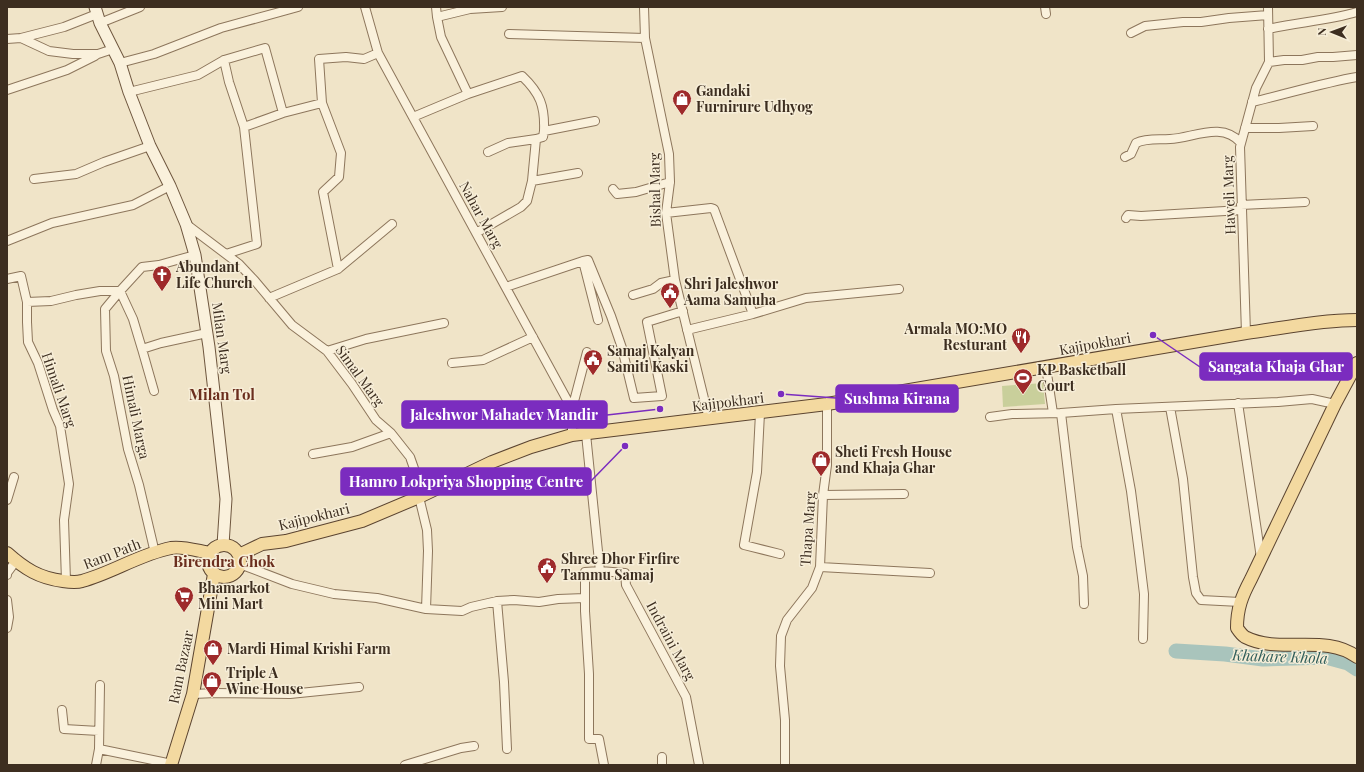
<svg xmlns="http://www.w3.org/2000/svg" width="1364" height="772" font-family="'Playfair Display',serif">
<rect width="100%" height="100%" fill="#f0e4c8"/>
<path fill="#c9cf9b" d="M1043 383 1045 404 1003 407 1002 386Z"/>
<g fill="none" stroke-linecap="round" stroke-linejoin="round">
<path stroke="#a9c4bc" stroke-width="15" d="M1176 651 1225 654 1263 659 1326 657 1348 663 1357 669"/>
<defs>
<path id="street" d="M365 7 378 53 572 409V435
M436 7 437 17 470 9 502 7
M644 7 645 38 669 154 670 182 666 213 675 280 709 419
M1045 7 1046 14
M100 23 140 7
M1268 29C1298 22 1327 21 1357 12
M1131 33 1145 26 1183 22H1201L1229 18 1268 15
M509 34 645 38
M21 38 64 27 97 14
M7 39 21 38 49 51 73 54H98L113 49
M224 60 229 82 244 127 283 113 322 103
M1269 62 1284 60H1302L1318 57H1333L1357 55
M120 63 154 54 221 28 298 7
M7 90 67 70 95 56
M129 92 198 75 224 60 265 48 283 113
M468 94 522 76C540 93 545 106 544 131
M1252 102C1287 94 1322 83 1357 77
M413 117 468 94 441 37 437 17
M1245 128H1279L1313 126
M536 139 543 137 544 131 595 121
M1125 157 1131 154 1136 143C1147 138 1159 140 1170 139 1193 138 1222 121 1241 143
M34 179 76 174 104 162 150 146
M532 181 578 173
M613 189 617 194 636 192 670 182
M1241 205 1305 202
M666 213 711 208 714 209 753 314
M1126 218 1128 215 1141 216 1242 210
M186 224 239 264 255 281 292 325 327 351 352 384 376 420 391 433 410 457 423 494
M476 233 521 207 527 201 532 181 536 139 508 143 488 152
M7 241 52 223 133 205 170 186
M226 254 257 244 244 127
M583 261 588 260 611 316 622 348 634 398 662 396 647 322 683 311
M338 269 323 192 339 177 341 153 322 103 319 59 346 57 364 59 378 53
M7 279 21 276 27 302V322L28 342 38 363 53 410 60 426 69 484 64 520 66 581
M506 287 583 261 598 320
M633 295 653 289 661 283 675 280
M269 298 338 269 392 224
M27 302 51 301 76 295 100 291H120L142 267 159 265 195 255
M687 330 753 314 806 298 899 289
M1246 333 1240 147 1256 88 1269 62 1268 7
M142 349 133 319 120 291 105 309 106 351 114 376 128 449 139 485 155 553
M327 351 366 339 444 323
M452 363 483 360 533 337
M1046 367 1053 413
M154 391 142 349 161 343 207 333
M1238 403 1261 558
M1170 407 1183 479 1193 577 1196 593 1201 600 1240 602
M572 409 587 352
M1116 409 1278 402 1312 399 1335 404
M760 413 757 472 744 545 780 554
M1061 413 1077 547 1083 576 1084 604
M990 417 1012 414 1061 413 1116 409 1131 491 1139 553 1144 594 1143 639
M586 434 600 571
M313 454 352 447 391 433
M823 495 904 494
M419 497 427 530 428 551 426 609
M7 500 14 477
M240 567 245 566 292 584 334 594 377 598 426 609 462 611 471 607 497 601 514 600 539 602 558 599 585 598
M820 567 930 573
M7 575V573L16 561
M7 600 9 617 7 628
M497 601 504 682 507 749
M193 694 216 693 290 694 359 687
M62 710 64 729 99 731
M99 749 100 685
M662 757V765
M96 765 99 749 172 764
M405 765 461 748 474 746
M604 765 599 739H589V674L585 611V572L600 571 625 573 626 585 686 697 699 765
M785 765V720L780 666 781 636 787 620 812 588 820 567 823 495 827 465V404"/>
<path id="secondary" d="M95 7 100 23 120 63 129 92 150 146 170 186 186 224 195 255 209 347 226 499 223 545"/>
<path id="primary" d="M1357 363 1335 404 1251 579C1242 596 1237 608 1237 628 1239 631 1242 635 1245 637 1280 655 1325 633 1357 657
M208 561a16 16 0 1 1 32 0a16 16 0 1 1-32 0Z
M7 553C25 569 39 578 63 581 69 582 76 583 82 581 112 573 140 554 171 548 183 546 198 551 210 553
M239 555 262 544 286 541 362 521 419 497 492 462 531 447 572 435 827 404 1246 333C1283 328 1320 320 1357 320
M171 765 193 694 214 574"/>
</defs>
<use href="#street" stroke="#8d765c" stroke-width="10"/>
<use href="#secondary" stroke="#6f573f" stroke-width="13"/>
<use href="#primary" stroke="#5b4430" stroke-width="14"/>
<use href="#street" stroke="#faf1dc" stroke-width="8"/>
<use href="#secondary" stroke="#faf1dc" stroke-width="11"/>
<use href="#primary" stroke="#f3d9a0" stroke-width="12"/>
</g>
<defs>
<symbol id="shop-pin" viewBox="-11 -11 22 30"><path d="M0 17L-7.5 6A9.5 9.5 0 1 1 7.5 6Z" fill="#9e2a2b" stroke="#f7eed8"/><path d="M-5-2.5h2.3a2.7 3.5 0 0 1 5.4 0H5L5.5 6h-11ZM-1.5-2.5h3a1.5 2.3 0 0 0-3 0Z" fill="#fff"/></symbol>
<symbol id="church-pin" viewBox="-11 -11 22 30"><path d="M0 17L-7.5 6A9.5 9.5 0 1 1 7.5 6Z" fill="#9e2a2b" stroke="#f7eed8"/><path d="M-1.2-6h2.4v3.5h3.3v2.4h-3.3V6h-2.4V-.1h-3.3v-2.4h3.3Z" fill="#fff"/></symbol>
<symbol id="civic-pin" viewBox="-11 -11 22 30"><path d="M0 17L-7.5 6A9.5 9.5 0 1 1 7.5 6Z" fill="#9e2a2b" stroke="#f7eed8"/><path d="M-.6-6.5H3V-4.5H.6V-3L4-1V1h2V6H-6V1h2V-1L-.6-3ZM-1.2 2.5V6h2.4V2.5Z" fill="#fff"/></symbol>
<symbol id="restaurant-pin" viewBox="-11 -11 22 30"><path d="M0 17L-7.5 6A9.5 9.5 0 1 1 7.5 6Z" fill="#9e2a2b" stroke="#f7eed8"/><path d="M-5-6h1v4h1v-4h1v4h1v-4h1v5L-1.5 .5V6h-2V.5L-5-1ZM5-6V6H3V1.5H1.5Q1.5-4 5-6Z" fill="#fff"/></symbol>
<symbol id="stadium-pin" viewBox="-11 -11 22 30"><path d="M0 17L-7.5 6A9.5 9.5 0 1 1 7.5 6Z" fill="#9e2a2b" stroke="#f7eed8"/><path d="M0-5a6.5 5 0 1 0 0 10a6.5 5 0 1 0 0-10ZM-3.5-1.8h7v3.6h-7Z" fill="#fff"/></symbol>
<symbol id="supermarket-pin" viewBox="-11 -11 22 30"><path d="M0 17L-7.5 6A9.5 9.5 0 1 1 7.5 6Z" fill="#9e2a2b" stroke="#f7eed8"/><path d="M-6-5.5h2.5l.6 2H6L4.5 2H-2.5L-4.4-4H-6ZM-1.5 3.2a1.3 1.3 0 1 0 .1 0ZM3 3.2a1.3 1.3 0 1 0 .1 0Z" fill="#fff"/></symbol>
</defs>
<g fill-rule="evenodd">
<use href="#shop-pin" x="671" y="88" width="22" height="30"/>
<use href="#church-pin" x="151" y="264" width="22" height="30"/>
<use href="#civic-pin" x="659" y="281" width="22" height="30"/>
<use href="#restaurant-pin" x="1010" y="326" width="22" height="30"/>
<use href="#civic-pin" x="582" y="348" width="22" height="30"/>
<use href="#stadium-pin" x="1012" y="367" width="22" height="30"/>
<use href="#shop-pin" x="810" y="449" width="22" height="30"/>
<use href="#civic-pin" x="536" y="556" width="22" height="30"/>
<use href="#supermarket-pin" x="173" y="585" width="22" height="30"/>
<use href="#shop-pin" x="202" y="638" width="22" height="30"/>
<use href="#shop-pin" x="201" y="670" width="22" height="30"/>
</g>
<g text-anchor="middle" stroke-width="3" stroke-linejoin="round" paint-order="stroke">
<g font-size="14" font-weight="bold" fill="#3d2e20" stroke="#f7eed8" text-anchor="start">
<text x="696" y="96">Gandaki<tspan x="696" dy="16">Furnirure Udhyog</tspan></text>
<text x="176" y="272">Abundant<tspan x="176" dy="16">Life Church</tspan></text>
<text x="684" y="289">Shri Jaleshwor<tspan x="684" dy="16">Aama Samuha</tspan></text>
<text x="1007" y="334" text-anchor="end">Armala MO:MO<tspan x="1007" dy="16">Resturant</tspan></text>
<text x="607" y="356">Samaj Kalyan<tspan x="607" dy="16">Samiti Kaski</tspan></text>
<text x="1037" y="375">KP Basketball<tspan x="1037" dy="16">Court</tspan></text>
<text x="835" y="457">Sheti Fresh House<tspan x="835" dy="16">and Khaja Ghar</tspan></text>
<text x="561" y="564">Shree Dhor Firfire<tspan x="561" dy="16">Tammu Samaj</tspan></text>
<text x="198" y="593">Bhamarkot<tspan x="198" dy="16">Mini Mart</tspan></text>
<text x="227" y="654">Mardi Himal Krishi Farm</text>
<text x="226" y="678">Triple A<tspan x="226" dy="16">Wine House</tspan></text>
</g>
<g font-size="14" fill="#3d2e20" stroke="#f7eed8">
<text transform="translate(655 190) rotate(-91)" y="5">Bishal Marg</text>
<text transform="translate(1229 195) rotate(-92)" y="5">Haweli Marg</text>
<text transform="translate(481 215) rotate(61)" y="5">Nahar Marg</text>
<text transform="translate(222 338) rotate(82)" y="5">Milan Marg</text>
<text transform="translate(1095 344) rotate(-10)" y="5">Kajipokhari</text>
<text transform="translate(360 376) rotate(54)" y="5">Simal Marg</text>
<text transform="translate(59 390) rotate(71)" y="5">Himali Marg</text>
<text transform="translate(728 402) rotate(-7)" y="5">Kajipokhari</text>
<text transform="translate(136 417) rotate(78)" y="5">Himali Marga</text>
<text transform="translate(314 517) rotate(-14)" y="5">Kajipokhari</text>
<text transform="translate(808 529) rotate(-86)" y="5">Thapa Marg</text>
<text transform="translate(112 554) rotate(-21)" y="5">Ram Path</text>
<text transform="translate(671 641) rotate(62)" y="5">Indraini Marg</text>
<text transform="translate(181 667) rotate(-78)" y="5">Ram Bazaar</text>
</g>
<g font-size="15" font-weight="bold" fill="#6b2e1e" stroke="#f7eed8">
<text x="222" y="400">Milan Tol</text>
<text x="224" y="567">Birendra Chok</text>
</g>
<g font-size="15" font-style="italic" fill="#2f5d5a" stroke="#f7eed8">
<text transform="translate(1280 657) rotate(2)" y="5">Khahare Khola</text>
</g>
</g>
<path fill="none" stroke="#7b2cbf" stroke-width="1.5" d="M1153 335L1200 367M781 394L836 398M660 409L607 415M625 446L591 481"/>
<g fill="#7b2cbf" stroke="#f7eed8" stroke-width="1.5">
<circle cx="1153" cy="335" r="4"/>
<circle cx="781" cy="394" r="4"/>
<circle cx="660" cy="409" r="4"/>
<circle cx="625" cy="446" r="4"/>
</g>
<g fill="#7b2cbf" stroke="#7b2cbf" stroke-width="1.5">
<rect x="1200" y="353" width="152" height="27" rx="4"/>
<rect x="836" y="385" width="122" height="27" rx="4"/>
<rect x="402" y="401" width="205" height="27" rx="4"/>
<rect x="341" y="468" width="250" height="27" rx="4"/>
</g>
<g font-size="15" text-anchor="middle" font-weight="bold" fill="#fff">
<text x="1276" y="372">Sangata Khaja Ghar</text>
<text x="897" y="404">Sushma Kirana</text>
<text x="504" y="420">Jaleshwor Mahadev Mandir</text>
<text x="466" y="487">Hamro Lokpriya Shopping Centre</text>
</g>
<rect width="1364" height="772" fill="none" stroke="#3d2e20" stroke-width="16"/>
<g transform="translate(1332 32) rotate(271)" stroke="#f7eed8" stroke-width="3" paint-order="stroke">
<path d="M0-3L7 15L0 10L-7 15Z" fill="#3d2e20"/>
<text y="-6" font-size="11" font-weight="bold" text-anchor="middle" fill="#3d2e20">N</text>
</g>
</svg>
